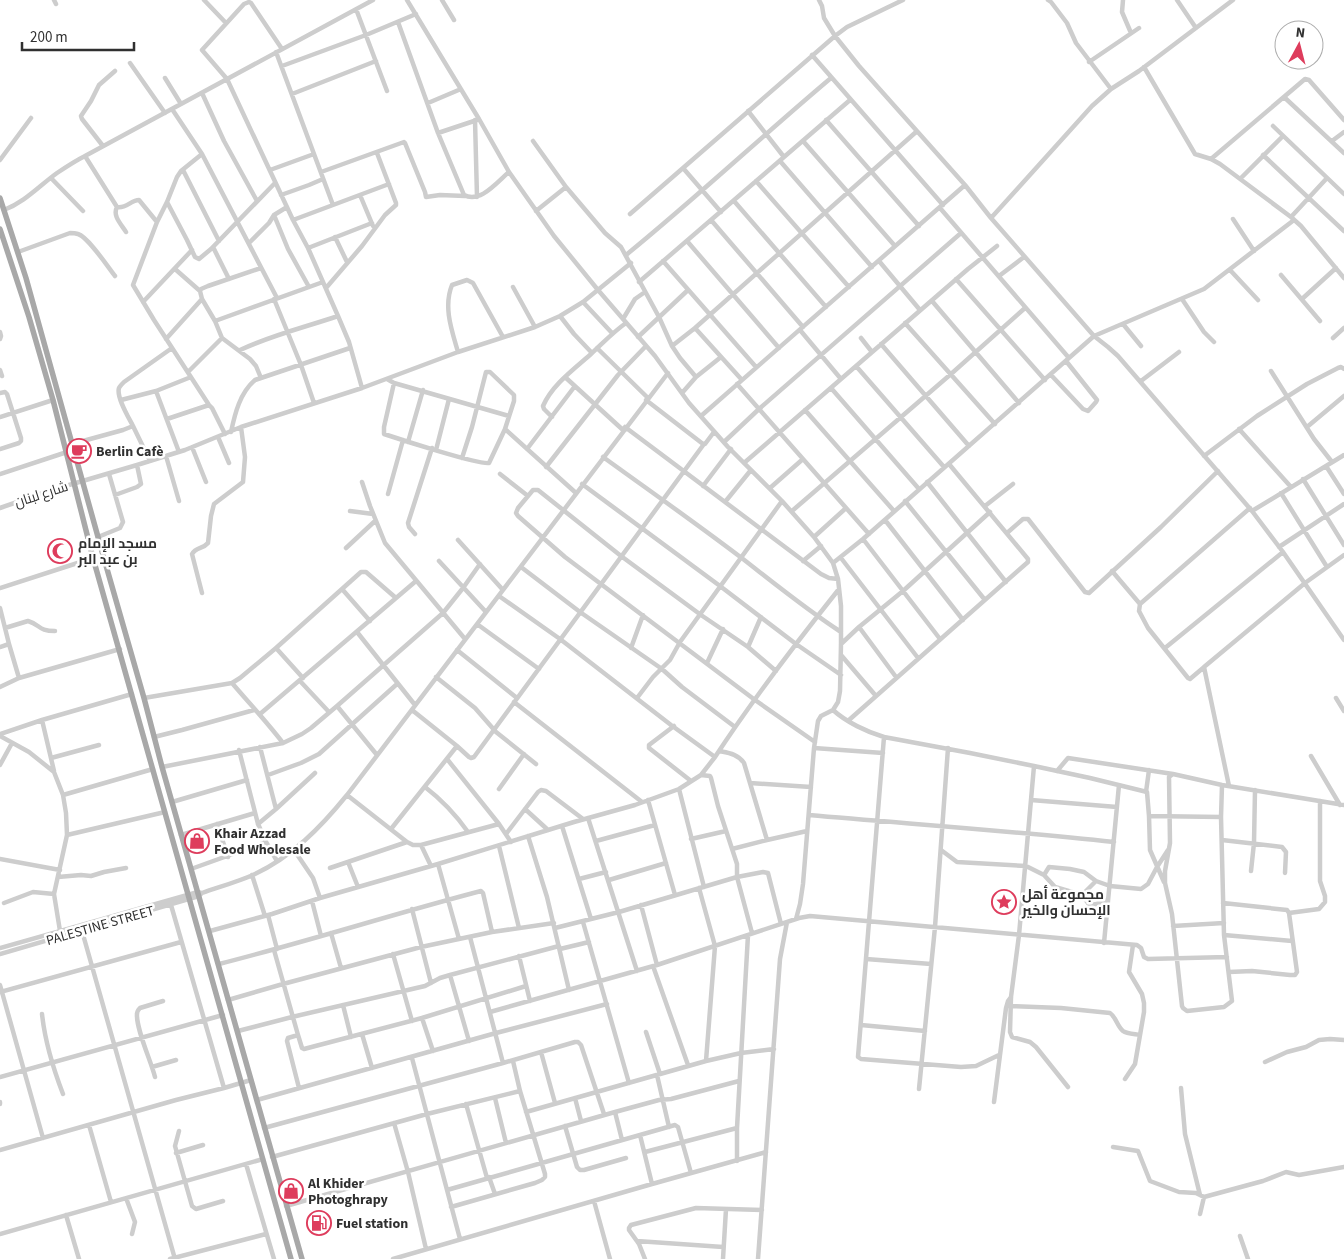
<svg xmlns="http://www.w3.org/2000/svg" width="1344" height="1259" font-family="'Source Sans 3',Cairo,sans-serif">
<rect width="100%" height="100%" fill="#fff"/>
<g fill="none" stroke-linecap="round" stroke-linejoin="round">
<path stroke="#cdcdcd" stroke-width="4.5" d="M54 0 56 4
M204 0 226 23
M407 0 479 119 509 172 554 236 598 290 655 356 689 403 728 447 782 501 814 537 833 563 863 539 1094 336 1108 347 1118 356 1252 511 1283 552 1344 640
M442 0 454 20
M819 0 822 6 824 18 835 36 847 27 903 0
M1048 0 1051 2 1067 23 1076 43 1111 89
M1123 0 1122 12 1131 33
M1177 0 1196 28
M356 9 387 91
M398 22 438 133 464 195C480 204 497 182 509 172
M282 49 251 3 249 2 244 4 202 50 227 79 293 220 308 248 338 316 349 342 362 388
M276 52 333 205
M812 55 943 205
M1089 62 1139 28
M130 63 165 113
M282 66 366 35 416 14
M1144 67 1195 154 1211 159 1220 164 1291 217 1301 226 1344 278
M165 78 181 104
M202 93 224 141 257 201
M292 94 376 61
M1284 97 1344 153
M428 103 461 89
M172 109 202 154 277 298
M748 111 784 157
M475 120 477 197
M826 120 919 226
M1273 126 1344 194
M438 133 477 120
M533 141 566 187 605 233 621 247 659 317 672 346 680 358 696 377
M803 141 895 246
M1332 141 1344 132
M103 146 82 119 81 116 91 101 99 85 115 71
M202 154 181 171 177 177 167 202 157 222 133 285 154 320 209 405 212 408 225 434
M1263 155 1344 231
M85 156 117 207C126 209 131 200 139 200L157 222
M1211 159 1305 79 1309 80 1344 120
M0 160 31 118
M780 161 872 267
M683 168 721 212
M183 170 219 241
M270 170 314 154
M321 172 404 142 405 143 425 192 426 197 440 195 465 196
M51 178 83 211
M1240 179 1283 136
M756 181 849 287
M281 195 309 185 323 179
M360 195 373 226
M734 201 826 307
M167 202 187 240 195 257 199 259 211 249 275 183
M117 207C112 216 122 225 126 232
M940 208 1069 358
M4 210C25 202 39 186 57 173 66 167 75 161 85 156L373 0
M536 211 566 187
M630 214 835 36 859 66 965 185 991 218 1094 336 1204 289 1294 220
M274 215 288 249 309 287
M1291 217 1327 178
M991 218 1092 106 1111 89 1139 71 1233 0
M1233 219 1254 251
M293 220 389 184
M711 220 803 327
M335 237 347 262
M687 241 779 348
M249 243 269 223 274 215 287 207
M213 247 229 279
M308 248 372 223
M18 252 70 233C73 233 75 233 78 234 88 237 108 267 115 276
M626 255C696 198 762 136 831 78
M663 261 756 367
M879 261 920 310
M175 269 200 291 202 299 215 321 222 338 250 359 256 366 261 378
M1230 270 1258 300
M1281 275 1320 321
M999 276 1024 257
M956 279 1045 380
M639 282 850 100
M513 287 535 327
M326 288 362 246 385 215 396 205V203L377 153
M200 291 201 289 208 286 261 268
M274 299 301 365 314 403
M1182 299 1204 332 1214 342
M1302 299 1336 268
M932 301 1019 403
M143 302 192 250
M583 302 612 333
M560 316 574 334 592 353
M623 319 635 299 645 292
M215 321 323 282
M905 323 995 424
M1123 324 1141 346
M695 328 742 380
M800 330 841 379
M0 332 1 336 0 339
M638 337 688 290
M861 338 872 352
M1333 338 1344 328
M166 339 202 299
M881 344 969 446
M672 346 695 328 916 132
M597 348 648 398
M240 350C272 335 306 327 338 316
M458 352C452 331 443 307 452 285L467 280 473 283 503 337
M856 366 944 467
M0 370 2 376
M1271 371 1314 439 1332 462
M188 372 222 338
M1051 375 1083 409 1088 411 1096 402 1097 400 1066 361
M565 377 623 430
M387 379 394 383 509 416
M1141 381 1179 352
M394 383 384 427V434C399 439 479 465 489 463L505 429 514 401V395L490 372H486L472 427 462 458
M737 384 869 534
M831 388 919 489
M0 393 5 392 7 394 21 438V441L19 443 0 449
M682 393 696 377 721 357
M121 400 156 391
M646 400 703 444H705L714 432
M805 410 894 511
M701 416 965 185
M0 417 53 400
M552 417 544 409 543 406C552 385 574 369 591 354 603 343 613 332 626 323
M167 419 209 405
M133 426 150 461
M625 427 821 574 829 578 838 579
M1307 427 1344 396
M505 429 576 493
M1239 429 1291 487
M231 432C235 413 240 393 255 380L350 348
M218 437 229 463
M408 442 423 390
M724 442 759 409 961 233
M72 444 123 430 133 426C129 418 116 397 119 388 120 386 122 384 124 382L172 348
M192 447 206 482
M527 449 575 386
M436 450 449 399
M179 452 156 391 191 377
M166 456 179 501
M1204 456 1257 416 1307 384 1338 368 1341 367 1344 369
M603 457C650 491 697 524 743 559 775 584 807 610 841 632
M744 463 968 269 997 246
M1326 466 1344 494
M546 467 618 375 646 346
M0 474 67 452
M500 474 528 496
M1303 479 1344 545
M362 482 370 506 385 543 465 639
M927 482 1006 582
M582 484 720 586 796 644 841 675
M703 486 731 449
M770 488 803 459
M1281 493 1327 567
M388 494 403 440
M115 495 137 487 141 484 137 465
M905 501 985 600
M725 502 751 470
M985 506 1013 484
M0 508 52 490 137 465 185 450 241 427 362 388 458 352 535 327 560 316 583 302 631 263
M350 511 373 514
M792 511 951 374 1025 308
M1252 511 1344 455
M885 520 963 620
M1007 533 1023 519H1028L1085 592 1089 593 1161 527 1218 471
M415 534 409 527 408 523 432 448
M98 537 120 528 123 522 109 474
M814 537 846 508
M863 539 940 639
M458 540 503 590
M1279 547 1344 504
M346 548 375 521
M841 558 918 658
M439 561 486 612
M803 561 821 546
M521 567 580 612 662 669 682 687 735 727
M1112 571 1140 604 1139 611 1148 628 1188 678 1190 679 1203 668
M0 588 93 558
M342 589 370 621
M202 593 192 554C196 547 203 549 208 543L211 516 214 504 243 482 245 457 241 427
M499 596 560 639 671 725 715 757 701 775
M1140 604 1250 508
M0 608 9 644 0 647
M477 624 539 669
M859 627 896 677
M5 628 28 621C41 625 38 631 55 631
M357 632 415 705
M9 644 19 678
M841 644 859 627 903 591 990 512
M748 647 761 617
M276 648 303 678
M631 648 643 615
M1165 648 1283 552
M457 650 517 698
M841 655 876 696
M707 663 723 629
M776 671 748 647 701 615 621 556 538 490H533L518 508 516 513 518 516 565 557 755 700 815 742
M436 677 475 708 496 732 536 764
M300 681 329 712
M232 683C249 703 267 722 283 743
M0 687 19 678 120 649
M144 698 232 683 240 678 276 648 361 572H366L396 598
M637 698 653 677 670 660 680 642 782 501
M1336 698 1344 711
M514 702 642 802
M337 706 377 755
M412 710 457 746 469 757 471 758 474 757 704 444
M833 710C846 722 867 732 884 737L858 1057 861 1059 961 1067 976 1066 999 1055
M260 714 416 581
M42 720 54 771
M849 720 1028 562V559L949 464
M674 726 649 745V748L691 781
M0 734 42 720 132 694
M0 736 29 752 54 772 63 795 66 813 67 835 54 894 60 931
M154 737 182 730 254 710
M884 737 970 753 1034 766 1019 935 1011 997 1010 1032 1012 1037 1030 1042 1036 1047 1068 1087
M260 747 276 809
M814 748 883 753
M239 750 258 824 266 842 277 861
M719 751C729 753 738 754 744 763L767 840
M1311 756 1340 805
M715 757C753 699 796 643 839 589
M51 758 99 745
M447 759 499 824 511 842
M0 765 12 743
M1034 766 1090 778 1147 792 1149 816 1150 850 1164 882
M162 767 283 743 302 734 311 728 337 706 443 613 463 588 480 564
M1057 771 1068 758 1173 774
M268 775 301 763 319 754 397 684
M750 783 811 787
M1222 785 1221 817 1224 935 1232 1001 1224 1007 1187 1011 1183 1008 1182 1006 1172 914 1165 883V871L1170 843 1169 777 1173 774 1222 785 1344 805
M1229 786 1204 667 1305 583 1344 555
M425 787C442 800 456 815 468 832
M499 789 524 754
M679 789 704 887
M1146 792 1149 770
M63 795 153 769
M347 795 407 842 413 845H421L499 824
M648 800 675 895
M1031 800 1117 807
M172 802 247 780
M525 809 548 830
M809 815C911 824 1012 831 1114 842
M1149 816 1221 817
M588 818 637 971
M217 824 228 857
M258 824 276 809 315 773
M562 826 591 919
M391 829 457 746
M506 834 538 792 541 790 546 791 583 819
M67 835 165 812
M181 835 255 813
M528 836 547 897 569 990
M691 839 726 831
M1222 840 1282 847 1286 852 1285 873
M596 841 655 825
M421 845 431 866
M499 846 519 928
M732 849 767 840 807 831
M294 850 313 878 320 898
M941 850 957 862 1026 866 1044 875 1055 887 1082 895 1090 906 1108 900
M0 859 60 870
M348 862 358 887
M438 864 459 939
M330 868 407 842
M191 869 266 842
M1251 871 1254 843 1255 790
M252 875 265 916
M1044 875 1049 867 1070 869 1084 872 1096 881
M58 877 81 875 91 876 104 872 126 868
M579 879 606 872
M609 880 666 863
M699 888 715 946 706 1061
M1082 895 1096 881 1110 886 1141 889 1148 884 1157 867 1168 850
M312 901 321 936
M4 903 33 892 54 894
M1223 903 1287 910 1289 913 1297 972 1295 975H1290L1252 971 1229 972
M171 905 224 1088
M641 905 657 965
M412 909 431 983
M1289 913 1319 909 1325 902V896L1320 881V801
M268 915 277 949
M796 919 800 904 803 884 814 748 818 721 821 716 833 710 838 702 840 691 841 644V606L838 579 833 563
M583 922 629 1083
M1173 926 1224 923
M555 928 619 912 737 877 763 872 768 873 781 924
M82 931 175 1259
M210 931 272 914 320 898 438 864 574 822 635 805 679 789 701 775 710 776 711 778 718 806 737 864V877L752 933
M331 933 341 968
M1224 935 1292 941
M470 937 503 1063
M1104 943 1119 785
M0 948 198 892 201 893
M560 949 589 942
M274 950 298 1035 302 1048 304 1049 422 1018 526 986
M0 954 199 896 202 893C219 887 237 882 253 875 292 857 321 827 347 795L668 373
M393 954 412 1021
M519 956 530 1001
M866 959 931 964
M219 964C306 942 393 914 481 891L483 893 492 932
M653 966 688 1065
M450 975 469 1041
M0 985 43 1138
M0 992 181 942
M228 1000 283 984 421 947 492 932 554 923
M343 1005 351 1037
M1011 1006 1061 1008 1110 1013C1116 1017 1117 1026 1123 1031 1127 1034 1135 1034 1140 1035
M490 1012 657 965 799 918 810 916 1137 945 1141 948 1144 957 1148 959 1227 957
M42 1014C45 1042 53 1068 63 1094
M422 1018 433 1051
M861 1025 925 1031
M238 1031 292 1017 425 986 440 978 450 975 559 946
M646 1032 660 1074
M362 1034 372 1068
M298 1035 288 1038 287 1041 299 1088
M541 1052 555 1103
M412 1058 460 1239
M1265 1062 1287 1052 1306 1047 1319 1040 1330 1039 1344 1040
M152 1067 176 1060
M657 1075 669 1127
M0 1077 223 1015
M155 1077C151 1061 136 1029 137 1014 137 1011 138 1010 140 1008L163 1001
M1125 1079 1135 1064 1144 1012V1003L1142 994 1129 972 1133 945
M1181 1088 1185 1134 1200 1195
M919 1089 935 927 948 748
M495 1098 506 1143
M575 1098 581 1121
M257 1100 496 1033 607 1004
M0 1102V1104
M994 1102 1006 1008 1008 1001 1011 997
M466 1104 487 1178
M526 1112 706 1061 741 1053 774 1049
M615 1112 659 1100 671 1099 739 1081
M394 1123 408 1172 426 1249
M89 1125 111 1202
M565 1126 577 1167 580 1170H584L626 1158
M264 1128 503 1063 575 1042H578L581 1045 604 1114
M179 1131 175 1146 192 1206 196 1209 223 1201
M640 1135 652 1184
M1113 1147 1138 1151 1150 1181 1179 1192 1196 1193 1204 1197 1263 1181 1286 1172 1299 1175 1344 1167
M0 1150 176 1100 224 1088 251 1080
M645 1152 737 1128
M176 1153 203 1145
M272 1157 427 1114 520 1091
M737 1161V1128L748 935
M246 1164 274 1259
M489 1177 495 1194
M447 1190 675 1125 678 1127 691 1173
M126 1198 135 1222 132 1234
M594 1201 610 1259
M286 1206 615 1112 622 1140
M451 1207 535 1183 542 1180 545 1177V1174L520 1091 513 1061
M1200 1214 1204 1197
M66 1215 79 1259
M0 1234 263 1159
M1240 1236 1248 1259
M637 1241 723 1247
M170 1259 266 1234
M393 1259 652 1184 766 1152
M645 1259 639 1244 629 1230V1228L631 1225 696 1208 762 1210
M723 1259 726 1209
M758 1259 780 959 787 922"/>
<path stroke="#a8a8a8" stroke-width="5.5" d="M0 198 26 278 103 555 144 698 162 767 302 1259
M0 229 29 317 53 400 93 558 291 1259"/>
</g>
<defs>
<symbol id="cafe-ring" viewBox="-11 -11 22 22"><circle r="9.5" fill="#fff" stroke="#de3c5c" stroke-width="1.5"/><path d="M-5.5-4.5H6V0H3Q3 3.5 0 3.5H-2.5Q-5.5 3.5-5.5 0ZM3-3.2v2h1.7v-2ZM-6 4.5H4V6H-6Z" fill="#de3c5c"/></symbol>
<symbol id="mosque-ring" viewBox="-11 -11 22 22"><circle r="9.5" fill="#fff" stroke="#de3c5c" stroke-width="1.5"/><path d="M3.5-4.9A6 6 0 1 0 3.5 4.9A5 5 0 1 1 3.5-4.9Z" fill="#de3c5c"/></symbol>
<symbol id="shop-ring" viewBox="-11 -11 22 22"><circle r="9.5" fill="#fff" stroke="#de3c5c" stroke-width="1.5"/><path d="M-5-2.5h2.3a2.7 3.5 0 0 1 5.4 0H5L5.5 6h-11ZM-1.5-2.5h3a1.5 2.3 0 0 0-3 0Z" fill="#de3c5c"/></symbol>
<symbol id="sight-ring" viewBox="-11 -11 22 22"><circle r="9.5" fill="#fff" stroke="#de3c5c" stroke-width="1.5"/><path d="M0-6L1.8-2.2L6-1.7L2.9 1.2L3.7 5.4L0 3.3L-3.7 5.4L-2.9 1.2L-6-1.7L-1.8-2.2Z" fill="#de3c5c"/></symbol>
<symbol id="fuel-ring" viewBox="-11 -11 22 22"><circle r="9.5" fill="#fff" stroke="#de3c5c" stroke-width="1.5"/><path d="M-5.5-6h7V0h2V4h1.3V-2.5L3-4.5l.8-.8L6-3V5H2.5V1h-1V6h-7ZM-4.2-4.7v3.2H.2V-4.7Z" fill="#de3c5c"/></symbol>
</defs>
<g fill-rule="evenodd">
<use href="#cafe-ring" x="65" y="437" width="28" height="28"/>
<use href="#mosque-ring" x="46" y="537" width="28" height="28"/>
<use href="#shop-ring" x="183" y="827" width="28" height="28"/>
<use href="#sight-ring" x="990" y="888" width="28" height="28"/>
<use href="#shop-ring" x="277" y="1177" width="28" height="28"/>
<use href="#fuel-ring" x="305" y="1209" width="28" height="28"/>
</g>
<g text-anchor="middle" stroke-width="5" stroke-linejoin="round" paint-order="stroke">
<g font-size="14" font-weight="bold" fill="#303030" stroke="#fff" text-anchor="start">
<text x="96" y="456">Berlin Cafè</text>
<text x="78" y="548">مسجد الإمام<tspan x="78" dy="16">بن عبد البر</tspan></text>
<text x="214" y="838">Khair Azzad<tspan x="214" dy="16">Food Wholesale</tspan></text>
<text x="1022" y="899">مجموعة أهل<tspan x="1022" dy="16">الإحسان والخير</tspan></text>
<text x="308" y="1188">Al Khider<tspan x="308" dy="16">Photoghrapy</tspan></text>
<text x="336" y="1228">Fuel station</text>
</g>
<g font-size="14" fill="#303030" stroke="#fff">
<text transform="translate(41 494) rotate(-18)" y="5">شارع لبنان</text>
<text transform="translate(100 925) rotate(-16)" y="5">PALESTINE STREET</text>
</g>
</g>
<g transform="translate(1299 45) rotate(7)"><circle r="24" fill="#ffffff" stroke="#acacac"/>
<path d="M0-4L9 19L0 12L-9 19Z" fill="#de3c5c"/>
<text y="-8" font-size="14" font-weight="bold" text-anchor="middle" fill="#303030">N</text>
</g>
<path d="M22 42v8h112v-8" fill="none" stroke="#303030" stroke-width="2.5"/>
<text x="30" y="42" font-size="15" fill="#303030" stroke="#ffffff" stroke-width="4" paint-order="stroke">200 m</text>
</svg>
